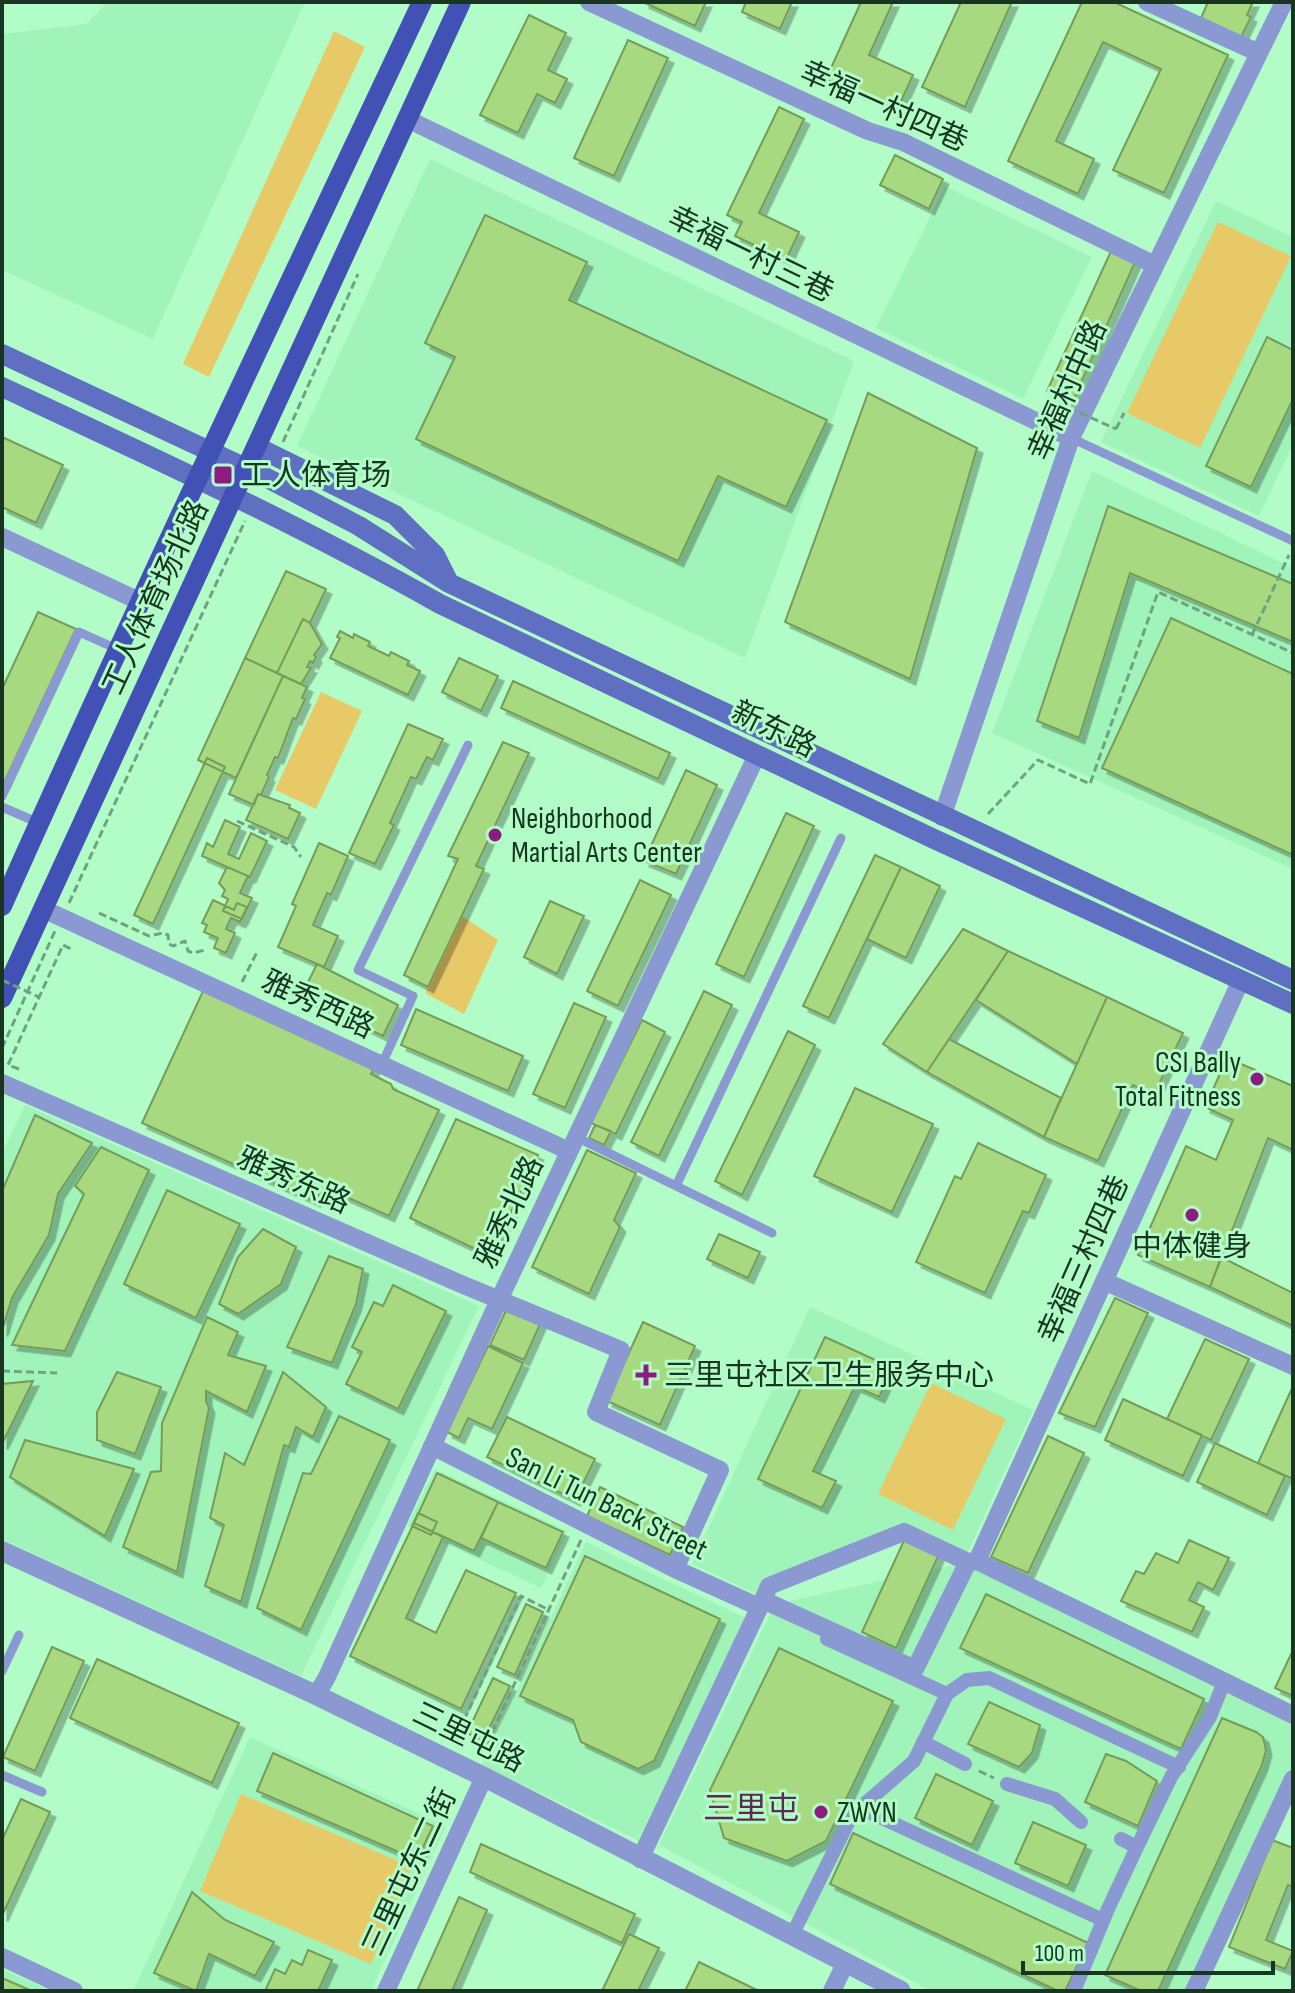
<svg xmlns="http://www.w3.org/2000/svg" width="1295" height="1993" font-family="'Sofia Sans Condensed','Noto Sans SC',sans-serif">
<defs>
<filter id="shadow"><feDropShadow dx="5.5" dy="5.5" stdDeviation="0" flood-color="#0004"/></filter>
</defs>
<rect width="100%" height="100%" fill="#b2fdc7"/>
<path fill="#a1f4b9" d="M108 2H305L153 339 2 270V34L86 24Z
M430 159 854 361 745 658 297 446Z
M945 186 1092 257 1023 399 876 328Z
M1216 201 1293 237V444L1259 516 1101 442Z
M1092 471 1293 568V869L992 733Z
M25 1105 479 1306 301 1676 2 1539V1153Z
M810 1307 1033 1410 967 1554 903 1526 774 1582 764 1577 756 1594 692 1564Z
M435 1469 567 1531 541 1588 407 1526Z
M586 1542 746 1618 638 1840 482 1765Z
M968 1562 1293 1716V1779L1194 1991H931L659 1845 775 1604Z
M250 1737 446 1826 371 1991H133Z
M2 1969 51 1991H2Z"/>
<path fill="#e7c967" d="M334 31 365 47 209 377 183 364Z
M1218 222 1291 256 1200 448 1127 413Z
M321 692 362 711 316 809 275 790Z
M462 916 498 940 464 1014 425 993Z
M931 1383 1006 1419 953 1530 878 1494Z
M241 1794 412 1867 371 1964 200 1891Z"/>
<path fill="#a6d980" stroke="#759c58" stroke-width="2" filter="url(#shadow)" d="M643 2H706L695 26Z
M746 2H792L780 29 742 12Z
M861 2H893L869 55 913 75 897 110 826 79Z
M961 2H1012L965 107 922 87Z
M1082 2H1114L1228 55 1164 193 1113 170 1161 69 1103 42 1056 141 1094 159 1078 194 1008 161Z
M1208 2H1253L1247 15 1251 17 1241 37 1201 18Z
M529 15 566 33 548 70 567 79 555 103 537 94 518 133 480 115Z
M628 40 668 58 614 176 574 158Z
M779 107 804 119 759 213 799 232 786 260 735 236 742 222 727 215Z
M895 155 943 179 929 209 880 185Z
M485 215 587 262 569 300 827 420 786 507 718 476 678 561 416 439 455 357 425 343Z
M1112 249 1136 260 1072 403 1047 391Z
M1267 337 1293 350V399L1251 487 1206 466Z
M868 393 977 448 910 679 785 622Z
M2 437 63 465 36 523 2 507Z
M1108 506 1293 584V642L1130 573 1079 738 1037 721Z
M286 571 326 589 310 623 303 619 277 673 245 658Z
M38 612 76 629 2 787V689Z
M1171 618 1293 674V855L1102 768Z
M303 619 310 623 322 644 314 655 316 657 313 663 310 661 307 667 311 668 301 684 277 673Z
M340 631 353 638 354 634 370 642 368 646 389 656 391 652 409 661 407 665 420 671 408 695 330 658 340 638 337 637Z
M245 658 283 676 236 778 198 760Z
M459 658 498 676 481 711 442 692Z
M283 676 307 687 302 698 305 699 296 719 293 718 278 758 275 757 267 775 269 777 261 795 258 794 254 805 229 794Z
M513 681 670 753 658 779 501 708Z
M408 724 443 739 433 760 427 757 416 779 411 777 390 823 394 825 375 864 349 853Z
M503 742 529 753 476 866 484 869 428 987 404 975 458 859 448 856Z
M207 758 225 767 153 924 134 915Z
M686 770 717 785 676 874 644 861Z
M258 794 290 805 289 808 300 813 288 839 246 820Z
M786 813 814 826 744 977 716 964Z
M225 820 240 827 228 854 239 859 251 833 267 841 250 877 202 856 207 843 213 847Z
M319 843 348 856 331 895 327 893 313 925 338 936 324 967 278 947 296 906 292 904Z
M875 855 901 867 829 1018 803 1006Z
M227 867 248 876 240 893 252 898 242 919 223 911 228 899 222 896 225 890 219 883Z
M901 867 940 886 906 958 867 939Z
M640 880 671 895 618 1006 587 991Z
M213 900 234 910 237 903 247 907 240 922 231 918 226 929 235 933 226 953 214 948 218 938 204 932 207 925 202 923Z
M550 901 584 916 557 974 524 957Z
M963 929 1008 951 927 1072 883 1044Z
M1008 951 1107 997 1077 1064 976 1000Z
M317 964 398 1005 383 1036 301 996Z
M204 989 374 1068 371 1074 391 1084 393 1089 439 1110 389 1216 342 1195 335 1196 321 1192 315 1201 142 1123Z
M704 991 732 1005 659 1156 631 1142Z
M1107 997 1183 1033 1154 1095 1133 1085 1098 1161 1044 1137Z
M574 1003 606 1017 565 1108 533 1094Z
M416 1009 523 1056 508 1091 401 1045Z
M642 1020 665 1032 616 1134 591 1123Z
M788 1031 815 1045 742 1195 715 1181Z
M949 1039 1061 1098 1044 1137 927 1072Z
M1227 1058 1293 1086V1150L1268 1138 1210 1287 1138 1255 1186 1146 1216 1160 1233 1120 1205 1107Z
M855 1088 933 1124 892 1212 814 1176Z
M35 1115 92 1143 58 1194 49 1235 12 1298 2 1331V1191Z
M456 1119 538 1155 490 1256 410 1218Z
M595 1125 611 1131 604 1145 589 1138Z
M978 1143 1046 1175 1029 1213 1023 1211 985 1293 916 1262 955 1176 961 1179Z
M101 1147 149 1170 65 1351 12 1345 84 1194 75 1186Z
M587 1150 636 1173 614 1220 620 1227 589 1294 532 1267Z
M167 1190 240 1224 196 1318 124 1284Z
M263 1229 296 1247 281 1284 238 1314 219 1304 238 1257Z
M719 1234 760 1252 748 1278 707 1259Z
M329 1256 363 1269 356 1304 332 1363 287 1347Z
M1221 1257 1293 1293V1326L1210 1287Z
M393 1285 446 1311 398 1409 346 1384 362 1352 352 1347 374 1302 383 1306Z
M1115 1298 1148 1313 1095 1427 1059 1413Z
M508 1306 541 1322 524 1360 490 1345Z
M207 1317 238 1332 228 1355 266 1366 247 1412 206 1391V1401L209 1408 177 1572 123 1547 151 1472 161 1471 162 1423Z
M643 1322 695 1346 660 1425 607 1401Z
M825 1337 893 1368 879 1397 855 1386 813 1471 836 1481 822 1508 758 1479Z
M1205 1339 1249 1359 1211 1440 1167 1419Z
M488 1346 523 1363 492 1429 468 1418 459 1438 447 1432Z
M117 1372 161 1387 135 1454 97 1440V1412Z
M283 1372 326 1407 313 1437 296 1427 289 1447 284 1445 241 1602 205 1586 224 1525 210 1518 225 1453 244 1465Z
M33 1381 2 1444V1384Z
M1293 1386V1479L1258 1463Z
M1123 1399 1202 1435 1183 1476 1105 1440Z
M339 1416 390 1440 301 1630 257 1608 303 1473 311 1474Z
M507 1417 595 1459 575 1500 487 1457Z
M1048 1436 1084 1453 1028 1573 991 1557Z
M25 1440 134 1469 105 1536 10 1477Z
M1215 1443 1285 1476 1267 1515 1197 1482Z
M437 1473 498 1502 474 1551 414 1523Z
M600 1487 683 1527 670 1555 587 1516Z
M498 1502 563 1532 546 1568 481 1538Z
M418 1513 437 1522 431 1535 412 1526Z
M414 1523 443 1537 406 1618 436 1633 466 1570 516 1593 461 1709 350 1656Z
M906 1536 940 1552 896 1648 862 1632Z
M1189 1540 1229 1558 1213 1590 1198 1582 1189 1600 1204 1607 1192 1632 1121 1601 1136 1571 1144 1574 1156 1553 1178 1563Z
M585 1556 720 1619 654 1761 638 1769 581 1742 573 1720 520 1696Z
M986 1594 1204 1699 1181 1749 960 1648Z
M526 1604 543 1612 515 1675 497 1667Z
M52 1647 84 1661 35 1771 3 1757Z
M779 1648 893 1701 826 1841 787 1861 724 1838 710 1790Z
M1293 1650V1696L1275 1688Z
M97 1659 239 1723 212 1783 70 1718Z
M493 1678 510 1686 483 1741 467 1733Z
M989 1702 1040 1725 1032 1753 1019 1767 968 1744Z
M1222 1718 1256 1732 1263 1737 1266 1750 1262 1765 1158 1991H1141L1105 1975Z
M273 1753 433 1826 417 1860 257 1791Z
M1106 1754 1126 1761 1157 1781 1138 1826 1085 1802Z
M936 1774 993 1801 972 1845 915 1818Z
M21 1799 50 1812 2 1916V1840Z
M1033 1822 1086 1845 1068 1886 1015 1863Z
M853 1833 1088 1943 1065 1991H1058L830 1884Z
M1272 1840 1293 1848V1887L1288 1885 1266 1940 1293 1951 1285 1969 1229 1947Z
M481 1844 635 1914 622 1943 470 1872Z
M192 1892 225 1920 274 1942 255 1976 209 1954 196 1991 154 1973Z
M459 1897 487 1910 452 1991H417Z
M629 1934 659 1948 638 1991H602Z
M308 1950 332 1960 318 1991H265L275 1969 285 1974 292 1960 302 1965Z
M699 1962 759 1991H685Z
M2 1978 32 1991H2Z"/>
<g fill="none" stroke-linecap="round" stroke-linejoin="round">
<path stroke="#6da37d" stroke-width="3" stroke-dasharray="8 4" stroke-linecap="butt" d="M1116 429 1124 413
M283 442 358 274
M1252 635 1289 555
M988 814 1038 760 1090 784 1158 592 1293 653
M237 821 294 847 301 857
M69 903 245 521
M99 913 149 936 163 933 168 935 169 944 173 946 185 941 188 951 193 953 205 950
M242 982 258 950
M2 1048 55 931
M19 1069 8 1065 63 945 73 950
M2 1371 57 1373
M454 1742 521 1596 549 1610
M482 1754 581 1540
M979 1771 994 1778"/>
<path stroke="#8a99d1" stroke-width="9" d="M1071 438 1293 541
M2 796 79 632 117 649
M2 807 39 823
M382 1064 413 996 358 970 468 745
M576 1137 772 1233
M676 1186 841 838
M2 1671 19 1635
M2 1775 42 1792"/>
<path stroke="#8a99d1" stroke-width="14" d="M827 1639 947 1694
M923 1742 965 1764
M1007 1784 1055 1799 1081 1822
M860 1808 1103 1920
M1121 1839 1137 1847
M791 1937 852 1815 914 1761 947 1694 967 1680 989 1678 1179 1767
M1074 1991 1108 1909 1137 1847 1171 1777 1210 1717 1224 1682"/>
<path stroke="#8a99d1" stroke-width="18" d="M589 2 868 131 903 142 1155 265
M1147 2 1259 53
M407 119 1071 438
M2 537 139 601
M942 817 1071 438 1284 2
M43 909 569 1151
M2 1083 461 1284 621 1350 596 1412 720 1470 675 1569
M1104 1281 1293 1366
M432 1446 675 1569 759 1607
M977 1561 1241 980
M763 1600 769 1586 904 1532 968 1562
M316 1695 326 1679 499 1300 757 755
M640 1859 763 1600 915 1669 968 1562 977 1561 1293 1715
M2 1957 74 1991
M386 1991 484 1777
M832 1991 845 1964
M1194 1991 1293 1779"/>
<path stroke="#8a99d1" stroke-width="20" d="M2 1551 316 1695 484 1777 901 1991"/>
<path stroke="#5f70c2" stroke-width="20" d="M2 354 265 477 359 526 449 583 1293 980
M2 387C150 456 298 524 440 604L934 839 1293 1004
M257 447 395 515 435 555 449 583"/>
<path stroke="#4251b6" stroke-width="20" d="M2 906C137 603 280 303 422 2
M2 998 461 2"/>
<path stroke="#6da37d" stroke-width="3" stroke-dasharray="8 4" stroke-linecap="butt" d="M1047 398 1116 429
M2 980 39 997"/>
</g>
<g fill="#8b1c80" stroke="#b2fdc7" stroke-width="3">
<rect x="213" y="465" width="20" height="20" rx="4"/>
<circle cx="495" cy="835" r="8"/>
<circle cx="1257" cy="1079" r="8"/>
<circle cx="1192" cy="1215" r="8"/>
<path d="M642 1363h8v8h8v8h-8v8h-8v-8h-8v-8h8z"/>
<circle cx="821" cy="1812" r="8"/>
</g>
<g text-anchor="middle" stroke-width="6" stroke-linejoin="round" paint-order="stroke">
<g font-size="30" fill="#173521" stroke="#b2fdc7">
<text transform="translate(884 106) rotate(24)" y="10">幸福一村四巷</text>
<text transform="translate(751 254) rotate(26)" y="10">幸福一村三巷</text>
<text transform="translate(1067 390) rotate(-66)" y="10">幸福村中路</text>
<text transform="translate(155 597) rotate(-65)" y="10">工人体育场北路</text>
<text transform="translate(774 729) rotate(26)" y="10">新东路</text>
<text transform="translate(318 1004) rotate(25)" y="10">雅秀西路</text>
<text transform="translate(294 1180) rotate(24)" y="10">雅秀东路</text>
<text transform="translate(509 1212) rotate(-65)" y="10">雅秀北路</text>
<text transform="translate(1083 1259) rotate(-66)" y="10">幸福三村四巷</text>
<text transform="translate(607 1503) rotate(26)" y="10">San Li Tun Back Street</text>
<text transform="translate(469 1737) rotate(26)" y="10">三里屯路</text>
<text transform="translate(409 1872) rotate(-65)" y="10">三里屯东二街</text>
</g>
<g font-size="30" fill="#173521" stroke="#b2fdc7" text-anchor="start">
<text x="241" y="485">工人体育场</text>
<text x="511" y="828">Neighborhood<tspan x="511" dy="34">Martial Arts Center</tspan></text>
<text x="1241" y="1072" text-anchor="end">CSI Bally<tspan x="1241" dy="34">Total Fitness</tspan></text>
<text x="1192" y="1256" text-anchor="middle">中体健身</text>
<text x="664" y="1385">三里屯社区卫生服务中心</text>
<text x="837" y="1822">ZWYN</text>
</g>
<g font-size="32" fill="#5e2856" stroke="#b2fdc7">
<text x="751" y="1819">三里屯</text>
</g>
</g>
<rect width="1295" height="1993" fill="none" stroke="#173521" stroke-width="8"/>
<path d="M1023 1961v12h250v-12" fill="none" stroke="#173521" stroke-width="4"/>
<text x="1035" y="1961" font-size="24" fill="#173521" stroke="#b2fdc7" stroke-width="6" paint-order="stroke">100 m</text>
</svg>
